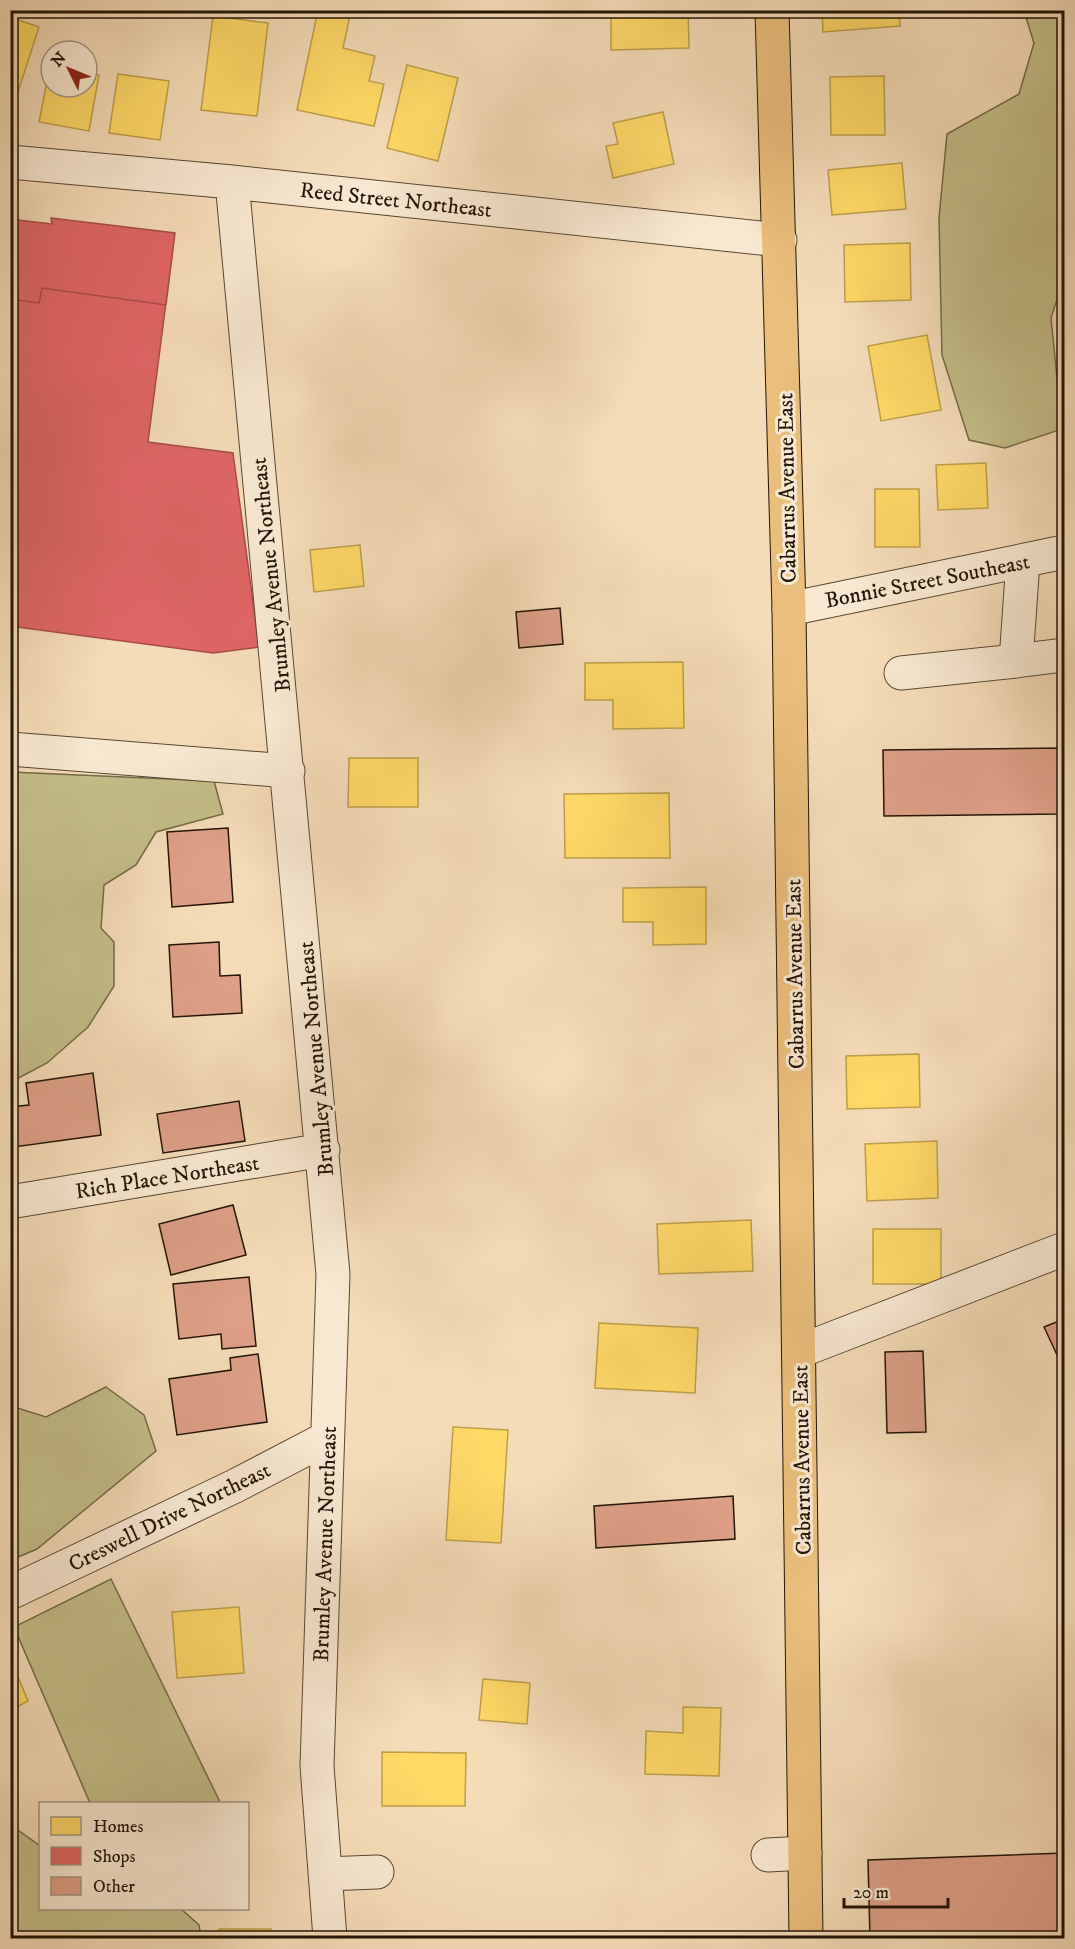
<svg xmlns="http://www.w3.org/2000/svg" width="1075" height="1949" font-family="'IM FELL DW Pica',serif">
<rect width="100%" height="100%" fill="#f5dcb8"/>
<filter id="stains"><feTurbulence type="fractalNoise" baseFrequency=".00333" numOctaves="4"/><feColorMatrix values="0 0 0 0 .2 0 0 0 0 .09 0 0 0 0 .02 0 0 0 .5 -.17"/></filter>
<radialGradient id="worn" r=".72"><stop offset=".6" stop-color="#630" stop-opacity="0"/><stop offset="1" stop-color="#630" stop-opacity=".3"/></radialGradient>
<path fill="#c4be89" stroke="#746a48" stroke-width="1.5" d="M1024 11H1064V278L1051 318 1062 429 1005 448 969 440 942 355 939 218 947 134 1019 94 1034 43Z
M11 772 214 781 223 814 156 832 136 865 104 885 101 928 114 942V986L88 1027 47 1063 11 1082Z
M106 1387 144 1415 156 1451 37 1549 11 1560V1406L46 1417Z
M111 1579 220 1802 90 1803 14 1627Z
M11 1825 40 1846V1908L181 1909 199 1925 201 1938H11Z"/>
<path fill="#ffd966" stroke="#bd9e4a" stroke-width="1.5" d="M318 10 351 11 343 48 375 56 369 81 384 84 374 126 297 110Z
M611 10H688L689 48 611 50Z
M822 10H899L900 26 823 32Z
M213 16 268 23 257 116 201 110Z
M10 17 39 27 18 92 10 89Z
M407 65 458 78 438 161 387 148Z
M50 66 51 87H87V73L99 75 89 131 39 122Z
M118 74 169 81 160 140 109 133Z
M884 76 885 135H831L830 77Z
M663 112 674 164 613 178 606 146 618 144 613 123Z
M902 163 906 209 832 215 828 170Z
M910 243 911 300 845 302 844 245Z
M1064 320V379H1063L1058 321Z
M927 335 941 410 881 421 868 346Z
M986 463 988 508 938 510 936 465Z
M875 489H919L920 547H875Z
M360 545 364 586 314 592 310 550Z
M683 662 684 728 613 729V700H585V663Z
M349 758H418V807H348Z
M669 793 670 858H565L564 794Z
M706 887V944L653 945V922H623V888Z
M919 1054 920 1107 847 1109 846 1056Z
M937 1141 938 1198 867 1201 865 1144Z
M751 1220 753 1271 659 1274 657 1224Z
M873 1229H941V1284H873Z
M599 1323 698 1328 695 1393 595 1388Z
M453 1427 508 1430 501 1543 446 1540Z
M239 1607 244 1673 177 1678 172 1612Z
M10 1658 28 1701 10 1711Z
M483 1679 530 1683 527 1724 479 1720Z
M683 1707 721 1708 719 1776 645 1774 646 1731 683 1733Z
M382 1752 466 1753 465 1806H382Z
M219 1929H271V1938H219Z"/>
<path fill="#e06666" stroke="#a74e4a" stroke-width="1.5" d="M51 218 175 233 148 442 233 453 259 647 213 653 10 626V521L18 462 10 461V219L52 224Z
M51 218 175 233 166 305 42 288 39 303 10 299V219L52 224Z"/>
<path fill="#dea088" stroke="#231507" stroke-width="1.5" d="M560 608 563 644 519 648 516 612Z
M1064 748V814L884 816 883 750Z
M228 828 233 902 172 907 167 832Z
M219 942 220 976 240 975 242 1013 173 1017 169 945Z
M93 1073 101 1135 14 1147 10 1107 29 1105 26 1083Z
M239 1101 245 1141 163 1153 157 1114Z
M233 1205 246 1255 171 1275 159 1224Z
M249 1277 256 1346 222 1349 221 1334 179 1339 173 1284Z
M1064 1319V1354L1058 1357 1044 1327Z
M923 1351 926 1432 887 1433 885 1352Z
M258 1354 267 1422 177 1435 169 1379 231 1370 230 1358Z
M733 1496 735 1539 596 1548 594 1506Z
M1064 1853V1938H870L868 1860Z"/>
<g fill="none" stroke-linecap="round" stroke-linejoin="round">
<defs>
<path id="minor" d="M10 162 232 182 780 240
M232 182 333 1274 317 1766 330 1938
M789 609 1064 552
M1016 661 1064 655
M901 673 1016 661 1023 561
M10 749 288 771
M10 1202 323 1150
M800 1351 1064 1249
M10 1593 235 1486 327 1438
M768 1855 805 1853
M325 1874 377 1872"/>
<path id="major" d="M772 10 789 609 806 1938"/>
</defs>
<use href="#minor" stroke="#584733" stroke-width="35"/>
<use href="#major" stroke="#231507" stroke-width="35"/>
<use href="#minor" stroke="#f8e8d1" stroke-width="33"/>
<use href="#major" stroke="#eabe7c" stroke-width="33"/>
</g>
<g text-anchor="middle" stroke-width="6" stroke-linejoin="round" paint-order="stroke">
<g font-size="22" fill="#231507" stroke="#f8e8d1">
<text transform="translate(396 199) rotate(6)" y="8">Reed Street Northeast</text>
<text transform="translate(786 488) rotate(-91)" y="8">Cabarrus Avenue East</text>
<text transform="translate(270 575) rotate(-96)" y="8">Brumley Avenue Northeast</text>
<text transform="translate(927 580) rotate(-11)" y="8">Bonnie Street Southeast</text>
<text transform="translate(794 974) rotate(-91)" y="8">Cabarrus Avenue East</text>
<text transform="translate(315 1059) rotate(-95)" y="8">Brumley Avenue Northeast</text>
<text transform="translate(167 1176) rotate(-9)" y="8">Rich Place Northeast</text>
<text transform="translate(801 1460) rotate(-91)" y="8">Cabarrus Avenue East</text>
<text transform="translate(169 1516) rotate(-26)" y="8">Creswell Drive Northeast</text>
<text transform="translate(324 1544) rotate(-88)" y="8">Brumley Avenue Northeast</text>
</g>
</g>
<rect width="1075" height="1949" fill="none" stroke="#f5dcb8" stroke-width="36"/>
<rect x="12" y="12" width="1051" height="1925" fill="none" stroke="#231507" stroke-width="3"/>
<rect x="18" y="18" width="1039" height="1913" fill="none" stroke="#231507" stroke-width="1.5"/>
<rect x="39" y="1802" width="210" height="108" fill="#f8e8d1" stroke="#a39480" stroke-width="1.5"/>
<rect x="51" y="1817" width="30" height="18" fill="#ffd966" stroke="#a39480" stroke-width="1.5"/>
<text x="93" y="1832" font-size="18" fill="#231507">Homes</text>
<rect x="51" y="1847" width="30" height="18" fill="#e06666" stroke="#a39480" stroke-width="1.5"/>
<text x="93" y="1862" font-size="18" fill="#231507">Shops</text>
<rect x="51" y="1877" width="30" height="18" fill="#dea088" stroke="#a39480" stroke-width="1.5"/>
<text x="93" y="1892" font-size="18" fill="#231507">Other</text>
<g transform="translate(69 69) rotate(313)"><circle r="28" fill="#f8e8d1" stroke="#a39480" stroke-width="1.5"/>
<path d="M0-4.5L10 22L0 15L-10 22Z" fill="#8f2418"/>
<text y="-9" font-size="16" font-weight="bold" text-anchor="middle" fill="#231507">N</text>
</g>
<path d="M844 1898v9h104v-9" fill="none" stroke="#231507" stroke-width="3"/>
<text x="853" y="1898" font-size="18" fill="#231507" stroke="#f8e8d1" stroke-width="4.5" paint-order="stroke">20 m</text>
<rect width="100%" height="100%" filter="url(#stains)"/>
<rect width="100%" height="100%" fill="url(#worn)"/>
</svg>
